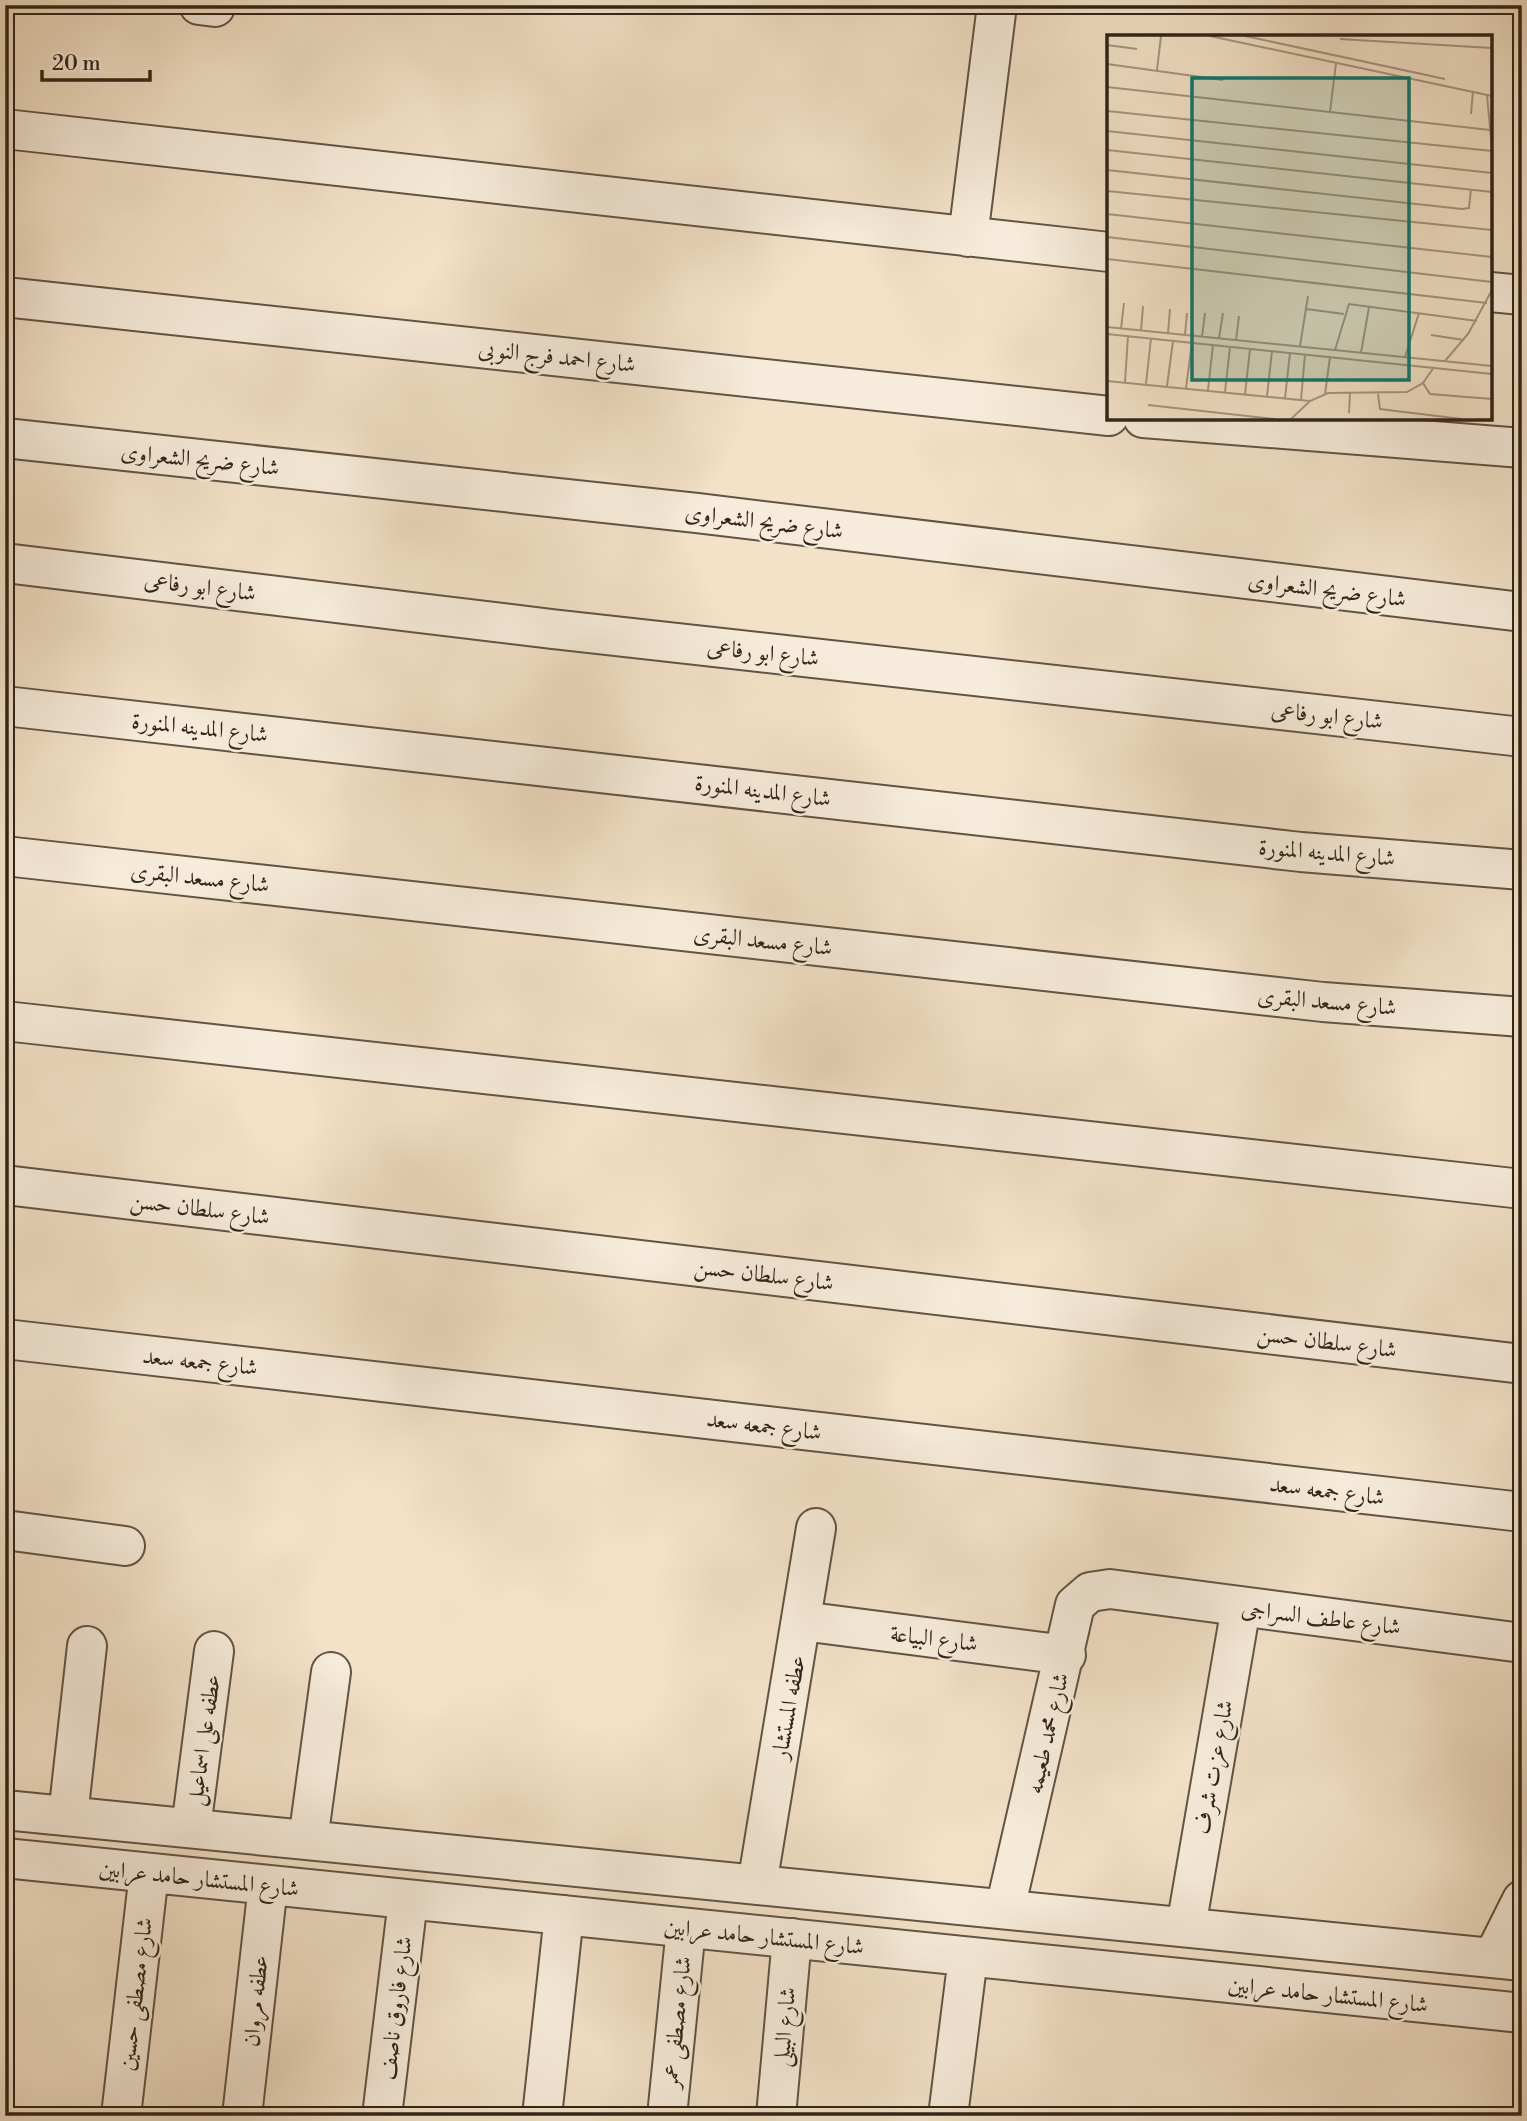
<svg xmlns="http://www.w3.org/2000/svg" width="1527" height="2121" font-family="'Libre Bodoni',Amiri,serif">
<rect width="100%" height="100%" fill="#f3e2c8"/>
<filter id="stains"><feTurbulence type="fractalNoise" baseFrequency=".00286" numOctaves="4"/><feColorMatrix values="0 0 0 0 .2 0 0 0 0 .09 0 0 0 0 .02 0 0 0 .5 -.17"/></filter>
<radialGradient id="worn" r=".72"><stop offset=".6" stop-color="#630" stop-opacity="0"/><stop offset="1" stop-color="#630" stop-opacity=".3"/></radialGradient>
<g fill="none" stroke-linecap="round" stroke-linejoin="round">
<defs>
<path id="minor" d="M199 5 215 7
M5 129 1109 252
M968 237 997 5
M1490 292 1522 295
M5 297 1109 416
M1143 418 1522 448
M5 438 697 513 1522 612
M5 563 552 629 1522 737
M5 706 1301 852 1522 870
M5 856 1323 1002 1522 1017
M5 1021 1522 1189
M5 1185 1522 1364
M5 1339 1522 1512
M5 1530 125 1546
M802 1621 1066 1655
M5 1810 1522 1961
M68 1816 87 1646
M191 1828 214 1651
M308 1840 331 1672
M5 1858 1522 2013
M757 1885 816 1528
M1005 1909 1075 1605 1090 1592 1110 1589 1522 1643
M1186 1927 1241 1607
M1493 1958 1522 1900
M121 2116 149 1873
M242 2116 268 1885
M382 2116 408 1900
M542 2116 564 1915
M667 2116 686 1928
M776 2116 792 1938
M948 2116 968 1957"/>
</defs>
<use href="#minor" stroke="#615445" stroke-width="42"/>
<use href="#minor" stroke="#f7ecdb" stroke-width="38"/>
</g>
<g text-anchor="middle" stroke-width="5" stroke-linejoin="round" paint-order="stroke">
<g font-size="23" fill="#302519" stroke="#f7ecdb">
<text transform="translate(557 356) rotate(6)" y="8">شارع احمد فرج النوبى</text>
<text transform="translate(200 459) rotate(6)" y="8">شارع ضريح الشعراوى</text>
<text transform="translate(764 521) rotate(7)" y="8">شارع ضريح الشعراوى</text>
<text transform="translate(200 586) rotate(7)" y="8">شارع ابو رفاعى</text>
<text transform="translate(1327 589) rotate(7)" y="8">شارع ضريح الشعراوى</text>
<text transform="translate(763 652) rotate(6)" y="8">شارع ابو رفاعى</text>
<text transform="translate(1327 715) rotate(6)" y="8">شارع ابو رفاعى</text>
<text transform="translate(200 727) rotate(6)" y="8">شارع المدينه المنورة</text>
<text transform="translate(763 790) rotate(7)" y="8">شارع المدينه المنورة</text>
<text transform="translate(1327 852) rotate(5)" y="8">شارع المدينه المنورة</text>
<text transform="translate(200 877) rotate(6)" y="8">شارع مسعد البقرى</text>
<text transform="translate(763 940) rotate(6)" y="8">شارع مسعد البقرى</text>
<text transform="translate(1327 1001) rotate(5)" y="8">شارع مسعد البقرى</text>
<text transform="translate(200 1208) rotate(7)" y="8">شارع سلطان حسن</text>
<text transform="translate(764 1274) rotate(7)" y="8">شارع سلطان حسن</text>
<text transform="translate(1327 1341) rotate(7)" y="8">شارع سلطان حسن</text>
<text transform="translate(200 1361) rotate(6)" y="8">شارع جمعه سعد</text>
<text transform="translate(764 1425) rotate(7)" y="8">شارع جمعه سعد</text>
<text transform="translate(1327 1490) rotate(7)" y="8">شارع جمعه سعد</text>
<text transform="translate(1321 1617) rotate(7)" y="8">شارع عاطف السراجى</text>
<text transform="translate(934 1638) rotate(7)" y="8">شارع البياعة</text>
<text transform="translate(788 1707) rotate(-80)" y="8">عطفه المستشار</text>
<text transform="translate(1047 1733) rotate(-77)" y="8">شارع محمد طعيمه</text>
<text transform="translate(203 1740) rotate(-82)" y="8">عطفه على اسماعيل</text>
<text transform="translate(1213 1767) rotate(-80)" y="8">شارع عزت شرف</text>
<text transform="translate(199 1878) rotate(6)" y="8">شارع المستشار حامد عرابين</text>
<text transform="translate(764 1936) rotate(6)" y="8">شارع المستشار حامد عرابين</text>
<text transform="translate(135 1994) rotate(-83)" y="8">شارع مصطفى حسين</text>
<text transform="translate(1328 1994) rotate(6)" y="8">شارع المستشار حامد عرابين</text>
<text transform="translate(255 2001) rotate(-84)" y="8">عطفه مروان</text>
<text transform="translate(395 2008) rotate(-83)" y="8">شارع فاروق ناصف</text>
<text transform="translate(676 2022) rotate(-84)" y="8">شارع مصطفى عمر</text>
<text transform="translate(784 2027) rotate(-85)" y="8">شارع البيلى</text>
</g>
</g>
<g transform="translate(1107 35)">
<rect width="385" height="385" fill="#f3e2c8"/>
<path fill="none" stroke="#a59682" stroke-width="2" d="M103 1 385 61M138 1 338 44M233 4 385 13M0 10 30 14M0 29 116 45M50 35 54 1M0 52 383 95M380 60 385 114M0 76 385 116M223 77 229 28M364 79 366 56M0 96 385 138M0 115 385 157M0 135 355 174 362 173 364 154M0 156 385 195M0 179 385 222M0 202 385 247M0 224 380 268M199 274 237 279M0 292 385 331M14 294 17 268M34 296 36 271M61 298 63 274M0 299 385 339M78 300 80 278M324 300 357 305M95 302 98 278M112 303 116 278M129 305 132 281M193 311 201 261M228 315 242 269 370 286M254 318 262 272M298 322 312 278M338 326 361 299 385 255M0 346 203 366M18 347 21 301M316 348 323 359 385 364M39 349 44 303M60 351 66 306M79 353 85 308M101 355 106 310M118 357 123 312M138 359 143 314M218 359 223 322M271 359 273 374 355 384M160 361 165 316M178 363 183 318M194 365 198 319M41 370 168 384M242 378 243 357M184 384 203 366 221 358 300 357 316 348 327 332"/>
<path fill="#0f766e" fill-opacity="0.15" stroke="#0f766e" stroke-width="3.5" d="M85 43H302V345H85Z"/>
<rect width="385" height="385" fill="none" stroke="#302519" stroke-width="3.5"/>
</g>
<rect width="1527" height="2121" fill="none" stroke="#f3e2c8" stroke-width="28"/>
<rect x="7" y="7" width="1513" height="2107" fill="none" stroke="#302519" stroke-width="3.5"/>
<rect x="14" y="14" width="1499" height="2093" fill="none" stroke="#302519" stroke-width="2"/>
<path d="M42 70v10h108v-10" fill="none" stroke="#302519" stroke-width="3.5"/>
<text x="52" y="70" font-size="21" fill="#302519" stroke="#f7ecdb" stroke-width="5" paint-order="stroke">20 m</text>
<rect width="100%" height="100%" filter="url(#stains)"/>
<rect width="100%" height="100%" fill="url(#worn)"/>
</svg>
